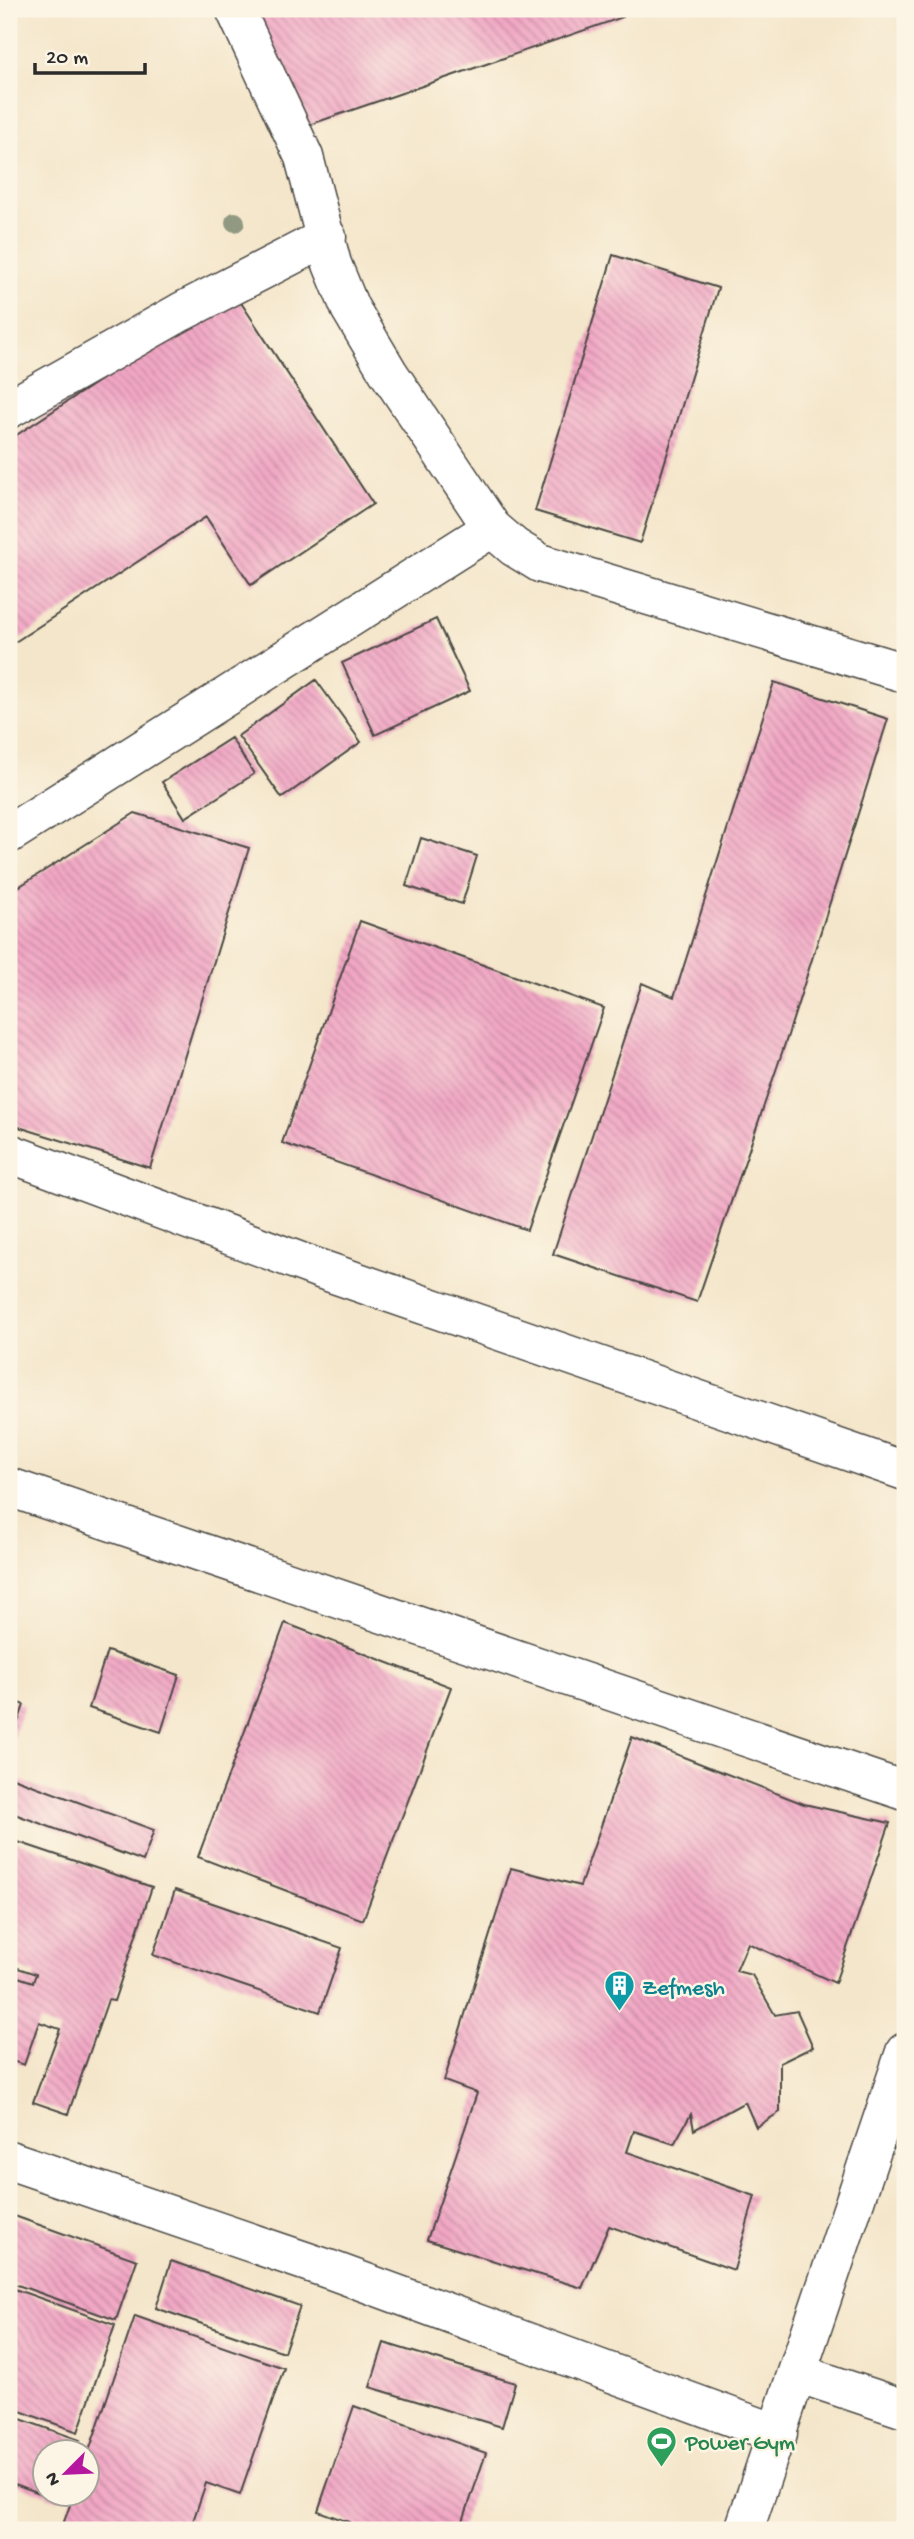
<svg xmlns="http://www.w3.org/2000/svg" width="914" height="2539" font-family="'Gochi Hand',sans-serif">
<defs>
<pattern id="building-back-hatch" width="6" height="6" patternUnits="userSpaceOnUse" patternTransform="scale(1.75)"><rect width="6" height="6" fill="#f2a7c5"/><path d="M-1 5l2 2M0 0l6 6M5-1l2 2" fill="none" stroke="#c488a0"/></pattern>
</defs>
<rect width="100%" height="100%" fill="#fcf5e5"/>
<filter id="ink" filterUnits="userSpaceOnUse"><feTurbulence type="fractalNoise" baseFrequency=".0143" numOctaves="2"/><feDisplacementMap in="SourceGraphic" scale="14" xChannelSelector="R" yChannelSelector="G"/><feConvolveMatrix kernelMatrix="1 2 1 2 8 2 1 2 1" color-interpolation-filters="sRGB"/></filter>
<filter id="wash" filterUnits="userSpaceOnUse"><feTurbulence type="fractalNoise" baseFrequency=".00686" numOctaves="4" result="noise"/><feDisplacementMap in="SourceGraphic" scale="28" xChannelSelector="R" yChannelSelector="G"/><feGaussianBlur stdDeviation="1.57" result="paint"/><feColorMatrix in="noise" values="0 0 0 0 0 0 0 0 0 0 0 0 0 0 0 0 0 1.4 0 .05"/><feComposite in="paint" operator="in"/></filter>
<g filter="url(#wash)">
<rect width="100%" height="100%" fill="#f4e6ca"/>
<g id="blocks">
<path fill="url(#building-back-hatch)" d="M256 9H620L623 17 297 129Z
M613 255 718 288 640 543 535 511Z
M234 292 373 504 251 585 206 517 9 646V440Z
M436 619 470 691 375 735 342 663Z
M316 680 361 742 282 798 238 736Z
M774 682 888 719 788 1035 697 1302 553 1254 642 983 674 997Z
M231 738 254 774 185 818 162 782Z
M135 813 249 848 150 1168 9 1124V893Z
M421 838 477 856 462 904 406 886Z
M360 921 604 1008 527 1230 282 1143Z
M285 1623 451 1687 363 1920 198 1857Z
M107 1651 179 1675 161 1732 89 1708Z
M9 1699 24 1705 9 1748Z
M632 1737 804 1804 890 1823 835 1983 748 1943 736 1971 752 1975 775 2015 797 2011 813 2047 780 2063V2112L756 2127 745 2102 694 2130 691 2114 674 2144 634 2131 627 2152 755 2196 734 2270 609 2226 582 2288 427 2240 477 2093 444 2081 511 1868 580 1886Z
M13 1778 154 1830 143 1861 9 1812V1790Z
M9 1839 152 1887 114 2001 108 2000 68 2114 33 2102 60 2029 39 2022 24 2065 9 2060V1974L33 1982 36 1974 9 1965Z
M175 1890 342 1948 320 2012 153 1955Z
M9 2214 137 2260 116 2320 9 2282Z
M171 2261 300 2306 284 2352 156 2308Z
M9 2287 115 2325 78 2432 9 2407Z
M135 2316 284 2368 240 2495 206 2483 190 2530H61L74 2494H88V2454Z
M384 2343 515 2383 502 2427 370 2387Z
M354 2406 486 2453 460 2530H346L349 2522 318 2511Z
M9 2415 80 2440 76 2452H46V2494H61L59 2500 9 2482Z"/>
</g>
</g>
<g filter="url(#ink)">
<use href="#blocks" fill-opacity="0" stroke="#494743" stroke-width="2"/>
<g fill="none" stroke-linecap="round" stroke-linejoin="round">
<defs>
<path id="minor" d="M235 9 304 157 332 264 350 308 388 372 492 528 514 547 540 563 905 673
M9 409 181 312 327 237
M9 834 492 528
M9 1153 317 1268 905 1471
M9 1487 905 1791
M9 2160 331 2270 778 2434
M797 2373 905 2409
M744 2530 905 2052"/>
</defs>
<use href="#minor" stroke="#494743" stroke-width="41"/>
<use href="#minor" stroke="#fff" stroke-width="38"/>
</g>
<circle fill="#929982" cx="235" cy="222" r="10"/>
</g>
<defs>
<symbol id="building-pin" viewBox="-11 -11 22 30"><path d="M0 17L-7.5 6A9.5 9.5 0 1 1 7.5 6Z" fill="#0f9aa8" stroke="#fcf5e5"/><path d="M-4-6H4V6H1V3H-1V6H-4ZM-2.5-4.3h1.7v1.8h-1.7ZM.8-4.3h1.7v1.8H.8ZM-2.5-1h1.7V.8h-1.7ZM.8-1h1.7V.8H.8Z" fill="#fff"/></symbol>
<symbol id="stadium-pin" viewBox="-11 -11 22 30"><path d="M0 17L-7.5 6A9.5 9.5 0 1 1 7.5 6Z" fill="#2e9e5b" stroke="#fcf5e5"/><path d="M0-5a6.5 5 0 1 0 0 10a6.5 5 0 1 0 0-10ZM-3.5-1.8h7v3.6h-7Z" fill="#fff"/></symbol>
</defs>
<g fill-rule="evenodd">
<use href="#building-pin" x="602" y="1968" width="35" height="47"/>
<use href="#stadium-pin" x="644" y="2424" width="35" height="47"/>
</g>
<g text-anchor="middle" stroke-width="5" stroke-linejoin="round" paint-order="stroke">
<g font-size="23" fill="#0d838f" stroke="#fcf5e5" text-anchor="start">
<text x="642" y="1994">Zefmesh</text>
</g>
<g font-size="23" fill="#27864d" stroke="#fcf5e5" text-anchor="start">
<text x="685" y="2449">Power Gym</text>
</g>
</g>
<rect width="914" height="2539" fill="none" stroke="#fcf5e5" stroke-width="35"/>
<g transform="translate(66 2473) rotate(246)"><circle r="33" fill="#fcf5e5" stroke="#a8a49b" stroke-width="2"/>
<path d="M0-5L12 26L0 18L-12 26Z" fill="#b5179e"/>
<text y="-10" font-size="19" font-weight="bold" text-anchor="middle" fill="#2b2b2b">N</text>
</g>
<path d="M35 63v10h110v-10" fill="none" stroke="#2b2b2b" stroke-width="3.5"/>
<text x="46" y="63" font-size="21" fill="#2b2b2b" stroke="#fcf5e5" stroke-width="5" paint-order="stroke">20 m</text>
</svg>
